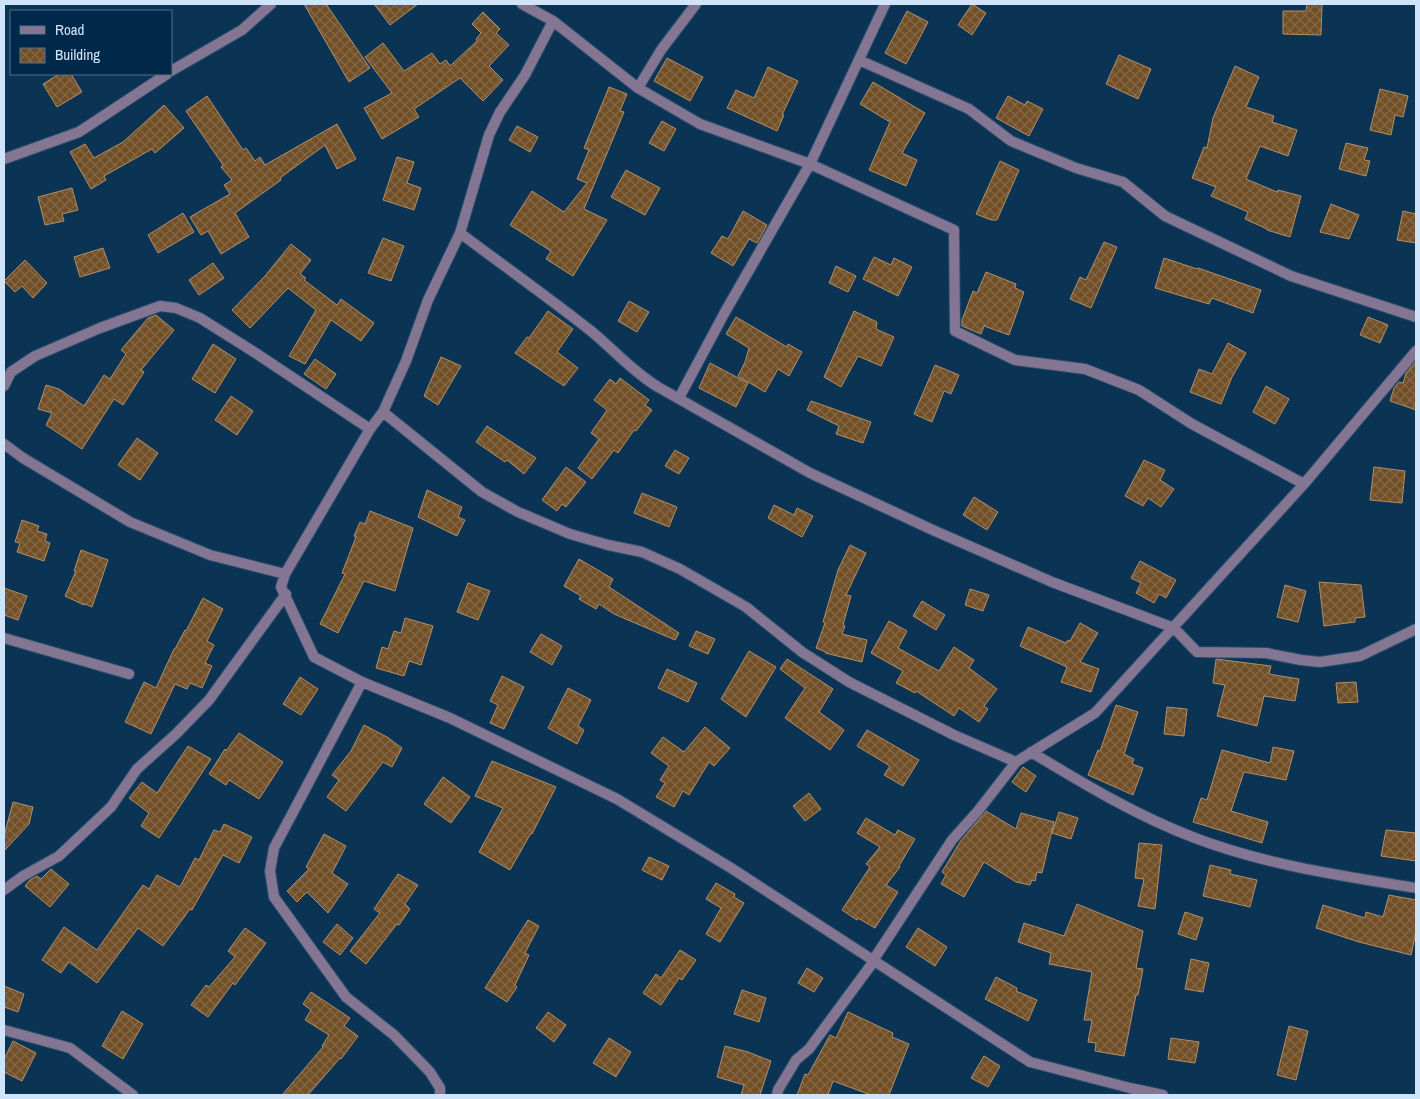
<svg xmlns="http://www.w3.org/2000/svg" width="1420" height="1099" font-family="'Archivo Narrow',sans-serif">
<defs>
<pattern id="building-cross-hatch" width="8" height="8" patternUnits="userSpaceOnUse" patternTransform="scale(1.25)"><rect width="8" height="8" fill="#714f27"/><path d="M0 0l8 8M0 8l8-8" fill="none" stroke="#846847"/></pattern>
</defs>
<rect width="100%" height="100%" fill="#0b3353"/>
<path fill="url(#building-cross-hatch)" stroke="#b48e65" d="M304 4H326L370 68 349 82Z
M374 4H418L390 25Z
M972 4 986 13 972 35 958 25Z
M1307 4H1322L1321 35 1283 34V11H1306Z
M907 11 928 22 906 64 885 53Z
M483 12 500 29 496 33 509 45 489 66 503 80 483 101 460 78 414 109 419 117 382 139 364 108 392 93 365 57 383 43 404 71 432 53 440 64 446 60 450 66 477 41 476 39 481 33 472 24Z
M1119 55 1151 69 1138 99 1106 84Z
M667 58 703 77 690 101 654 81Z
M1235 66 1259 77 1246 107 1274 116 1272 122 1297 130 1288 156 1260 146 1246 179 1277 192 1278 190 1301 196 1290 237 1267 230V229L1245 219 1248 212 1211 196 1216 187 1192 178 1204 147 1207 148 1213 118Z
M768 67 798 81 782 115H784L777 131 727 108 736 90 754 98Z
M59 74H71L82 92 57 107 43 84Z
M873 82 925 113 902 153 917 160 906 186 869 170 890 122 860 104Z
M609 87 627 94 620 111 624 112 584 209 607 220 573 276 546 259 551 251 510 225 532 191 564 212 587 183 577 179 589 150 584 148Z
M1380 89 1408 96 1403 117 1395 115 1391 135 1370 130Z
M207 96 243 150 246 148 255 161 260 157 265 165 337 124 356 159 337 169 325 145 280 178 281 180 235 213 249 237 221 254 208 231 201 235 190 217 230 194 224 185 232 180 221 167 223 165 186 111Z
M1008 96 1025 105 1027 101 1043 109 1029 136 996 118Z
M164 105 184 128 155 153 152 149 104 176 106 180 91 189 70 152 85 144 94 158 123 142Z
M662 121 676 129 664 151 649 143Z
M517 126 538 137 530 152 509 140Z
M1346 143 1368 148 1364 160 1370 161 1366 176 1339 169Z
M397 157 414 162 407 183 421 188 414 210 383 200Z
M1000 161 1019 170 997 220H991L976 214Z
M626 170 660 188 645 215 611 197Z
M72 188 78 210 62 214 64 221 45 225 38 197Z
M1331 204 1359 215 1349 239 1320 232Z
M743 211 767 225 757 243 749 239 733 266 711 253 722 236 728 239Z
M1403 211 1416 214V243L1397 240Z
M183 213 194 232 158 253 148 235Z
M383 238 404 246 391 281 368 273Z
M1104 242 1117 247 1091 308 1070 299 1080 277 1086 280Z
M291 244 311 260 300 274 306 278 304 280 337 305 341 299 374 323 361 341 331 320 305 364 289 356 316 310 288 288 250 328 232 310 265 276Z
M103 248 110 268 80 277 74 257Z
M874 257 891 265 894 258 912 267 898 296 863 279Z
M1164 258 1197 269 1198 268 1261 290 1253 313 1212 298 1209 304 1155 288Z
M25 260 47 283 33 298 22 286 15 292 4 281Z
M213 263 224 278 199 295 189 280Z
M836 266 856 276 848 292 829 283Z
M986 272 1016 284 1015 288 1024 292 1009 335 984 326 981 334 962 326V320L973 291 977 293Z
M629 301 649 312 637 332 618 321Z
M548 311 573 329 557 352 578 368 564 386 515 353 527 337 529 338Z
M854 311 877 322 876 329 894 337 881 366 858 356 841 387 824 377Z
M156 315 174 330 141 370 144 372 123 405 114 399 82 449 46 425 52 413 38 409 46 385 59 389 84 406 104 375 110 379 126 354 121 350 148 318Z
M736 317 787 347 788 344 802 352 789 376 778 369 765 392 738 376 745 362 749 348 726 334Z
M1368 317 1388 325 1380 343 1360 335Z
M1228 343 1246 353 1232 377 1221 404 1190 392 1199 369 1212 374Z
M213 344 236 359 215 393 192 379Z
M441 357 461 366 438 405 424 396Z
M315 359 336 374 326 389 304 374Z
M1416 361V410L1390 401 1394 388 1399 382 1403 383 1406 373Z
M710 363 748 383 736 407 699 388Z
M935 365 959 375 951 394 944 391 932 422 914 414Z
M620 378 649 400 645 405 652 410 636 431 634 430 618 453 614 450 592 479 578 468 599 439 591 433 607 410 594 400 610 379 616 384Z
M1266 386 1289 399 1275 424 1253 412Z
M231 396 253 411 237 435 215 420Z
M811 401 871 422 863 443 836 434 839 426 807 410Z
M487 426 536 458 524 474 507 460 505 462 476 442Z
M137 438 158 453 140 480 118 465Z
M675 450 689 458 679 474 665 466Z
M1144 460 1165 470 1160 480 1174 489 1161 507 1148 498 1143 506 1125 496Z
M566 467 586 482 566 507 562 504 557 511 542 500Z
M1374 467 1405 471 1402 503 1370 500Z
M427 490 462 507 458 517 465 520 457 536 418 517Z
M642 493 677 507 669 527 634 513Z
M974 497 998 512 987 530 963 515Z
M774 505 794 515 797 508 813 516 802 537 768 518Z
M370 511 413 528 395 591 364 581 338 633 320 624 345 574 342 573 356 537 354 536 360 522 365 524Z
M22 520 39 526 37 531 47 534 45 541 50 543 44 561 17 552 20 543 15 542Z
M850 545 866 553 846 595 851 596 843 625 845 626 842 634 867 640 862 662 825 653 826 652 816 648 825 623 823 622 838 570Z
M81 550 108 560 92 607 85 604 84 605 65 596 76 571H74Z
M579 559 613 579 609 587 679 633 675 640 614 614 599 604 596 609 579 599 581 596 564 586Z
M1140 561 1176 580 1166 598 1159 594 1154 603 1136 593 1141 583 1131 578Z
M1319 582 1361 585 1365 617 1355 618V622L1324 626Z
M468 583 490 591 478 620 457 612Z
M1285 585 1306 591 1298 622 1277 617Z
M4 588 27 596 18 620 4 615Z
M970 589 989 595 983 611 965 605Z
M203 598 223 609 207 641 214 645 205 663 212 666 202 688 190 683 187 689 175 684 151 734 125 722 144 682 156 688 174 649H175L185 630 186 631Z
M922 601 945 615 936 630 913 616Z
M405 618 433 626 421 665 409 661 404 676 376 668 382 647 388 649 394 631 401 633Z
M889 621 907 631 898 648 939 671 954 647 974 660 969 668 997 689 984 706 988 709 979 722 959 708 954 716 916 691 915 693 896 683 903 671 871 653Z
M1080 623 1098 633 1080 662 1099 669 1091 692 1061 682 1067 667 1020 646 1028 627 1066 643 1068 640 1070 641Z
M696 631 715 639 708 654 689 646Z
M541 634 562 646 552 665 530 652Z
M749 651 776 667 746 717 721 699Z
M787 659 833 689 819 712 844 730 830 750 785 718 805 688 780 669Z
M1216 659 1271 666 1269 674 1299 679 1295 701 1264 696 1257 726 1217 716 1225 685 1213 683Z
M667 669 697 683 688 702 658 688Z
M502 676 524 687 504 729 490 723 498 705 490 701Z
M300 677 318 689 301 715 283 704Z
M1356 682 1358 702 1338 703 1336 683Z
M568 688 591 700 578 726 584 730 577 744 548 728Z
M1116 705 1138 712 1124 754 1134 759 1132 764 1143 768 1133 795 1088 775 1098 750 1100 751Z
M1167 707 1187 709 1184 736 1164 734Z
M364 725 387 737 402 748 392 767 383 762 346 811 327 797 339 780 332 775 351 751Z
M705 727 730 748 714 766 709 762 689 795 683 791 674 807 656 797 665 783 660 780 669 766 651 753 663 737 684 752Z
M867 730 919 760 903 786 884 775 890 766 857 746Z
M239 733 283 762 259 799 229 780 226 785 209 774 225 749 226 751Z
M188 746 211 759 159 838 141 826 149 813 129 798 142 782 157 793Z
M1273 747 1294 751 1286 780 1244 772 1231 811 1268 822 1262 843 1193 822 1201 798 1207 800 1222 750 1270 763Z
M492 761 556 787 532 834 531 833 510 870 479 852 503 808 475 796Z
M1023 767 1036 776 1026 792 1012 782Z
M443 777 470 797 451 823 424 804Z
M809 793 821 809 805 821 793 806Z
M13 802 33 807 29 824 4 851V836Z
M986 811 1016 829 1021 813 1054 822 1042 873 1037 872 1035 881 1032 880 1030 885 1016 882 984 862 964 897 941 884 946 875 942 872 960 842Z
M1059 812 1078 818 1071 839 1052 833Z
M866 818 895 835 898 830 915 839 899 866 900 867 886 885 898 892 875 928 858 918 857 920 842 910 870 867 866 864 880 847 857 833Z
M224 824 252 837 239 863 223 855 192 910 190 909 163 946 138 928 97 983 69 962 61 973 42 960 64 927 97 950 143 885 149 889 157 875 180 887 195 858 199 860 214 830 220 832Z
M1386 830 1416 833V861L1381 856Z
M324 834 346 846 332 873 348 884 328 913 307 892 297 902 287 891 309 869 306 867Z
M1139 843 1162 845 1155 909 1138 906 1144 879 1135 878Z
M649 857 669 866 662 880 642 870Z
M1210 865 1231 870 1230 874 1257 880 1250 907 1203 896Z
M51 869 69 884 50 907 25 886 30 880 37 876 41 879Z
M398 874 418 885 405 904 410 909 399 925 397 924 366 964 350 951 380 913 374 909Z
M716 883 735 894 734 897 744 903 720 942 706 934 721 908 706 899Z
M1389 895 1416 900V932L1411 955 1359 942 1316 928 1323 905 1365 918 1366 912 1383 917Z
M1077 904 1143 931 1136 968 1143 969 1138 995H1136L1124 1056 1095 1051 1096 1043 1088 1042 1092 1020H1084L1092 972 1049 964 1051 953 1018 942 1024 923 1064 936Z
M1185 912 1203 918 1196 940 1178 934Z
M528 920 539 926 525 953 529 955 515 985 517 987 507 1002 485 988Z
M337 924 353 938 340 955 323 942Z
M245 928 266 943 235 985 233 983 208 1017 191 1005 206 985 209 987 235 957 228 951Z
M918 928 947 947 935 966 906 947Z
M680 950 696 960 682 980 679 978 661 1005 643 993 656 974 661 978Z
M1191 959 1209 963 1203 992 1185 989Z
M807 968 823 978 814 992 798 983Z
M996 977 1017 988 1016 991 1037 1000 1028 1021 985 999Z
M4 986 24 994 18 1012 4 1007Z
M742 990 766 998 759 1022 734 1014Z
M311 992 350 1018 344 1026 358 1036 341 1059 340 1058 308 1095H282L323 1047 322 1046 329 1035 305 1020 311 1010 303 1004Z
M122 1011 143 1024 123 1059 102 1046Z
M548 1012 566 1025 554 1042 536 1028Z
M848 1012 893 1033 892 1037 909 1044 889 1095H871L833 1081 828 1095H797L805 1074 808 1075 830 1035 836 1038Z
M1289 1026 1308 1031 1296 1080 1277 1075Z
M609 1038 631 1052 616 1077 593 1063Z
M1171 1038 1199 1042 1195 1063 1168 1059Z
M13 1041 36 1053 22 1081 4 1072V1059Z
M725 1046 748 1052 771 1061 760 1095H741L744 1085 717 1077Z
M984 1056 1000 1066 988 1087 971 1078Z"/>
<g fill="none" stroke-linecap="round" stroke-linejoin="round">
<defs>
<path id="minor" d="M522 4 553 21
M859 60 969 109 1011 141 1076 168 1123 182 1165 216 1291 276 1416 317
M171 71 242 30 271 4
M638 88 661 50 696 4
M4 159 79 132 167 74
M460 233C504 266 548 297 591 331 614 350 633 372 658 387L810 473 935 531 1052 582 1174 628 1197 652 1266 653 1301 660 1320 662 1360 656 1416 629
M4 386 11 372 35 356 100 328 160 306 176 308 200 318 254 352 370 429
M679 398 725 312 810 164 885 4
M383 412 482 492 518 512 570 534 608 545 642 552 680 569 746 607 802 652 849 682 954 735 1016 762 1095 713 1304 484 1416 351
M4 444 23 458 130 522 210 555 285 574
M4 638 129 674
M362 682 274 848 270 871 274 897 346 997 394 1035 430 1072 440 1088V1095
M1031 752C1084 784 1137 816 1195 838 1266 865 1342 876 1416 888
M4 890 23 876 59 856 111 807 137 769 176 734 209 700 286 594
M4 1030 70 1048 133 1095
M777 1095 778 1090 796 1060 809 1049 874 961V959L952 840 978 811 1016 762
M1163 1095 1130 1088 1030 1062 731 868 617 799 450 718 362 682 314 657 281 587 285 574 370 429 383 412 406 361 428 300 460 233 489 135 500 112 525 75 553 21 638 88 700 124 810 164 954 230 955 331 1015 360 1085 369 1139 390 1192 424 1304 484"/>
</defs>
<use href="#minor" stroke="#2a4f6d" stroke-width="12"/>
<use href="#minor" stroke="#847693" stroke-width="10"/>
</g>
<rect width="1420" height="1099" fill="none" stroke="#cfe4f8" stroke-width="10"/>
<rect x="10" y="10" width="162" height="65" fill="#002848" stroke="#53738e"/>
<rect x="20" y="26" width="25" height="8" fill="#847693" stroke="#53738e"/>
<text x="55" y="35" font-size="15" fill="#cfe4f8">Road</text>
<rect x="20" y="48" width="25" height="15" fill="url(#building-cross-hatch)" stroke="#53738e"/>
<text x="55" y="60" font-size="15" fill="#cfe4f8">Building</text>
</svg>
